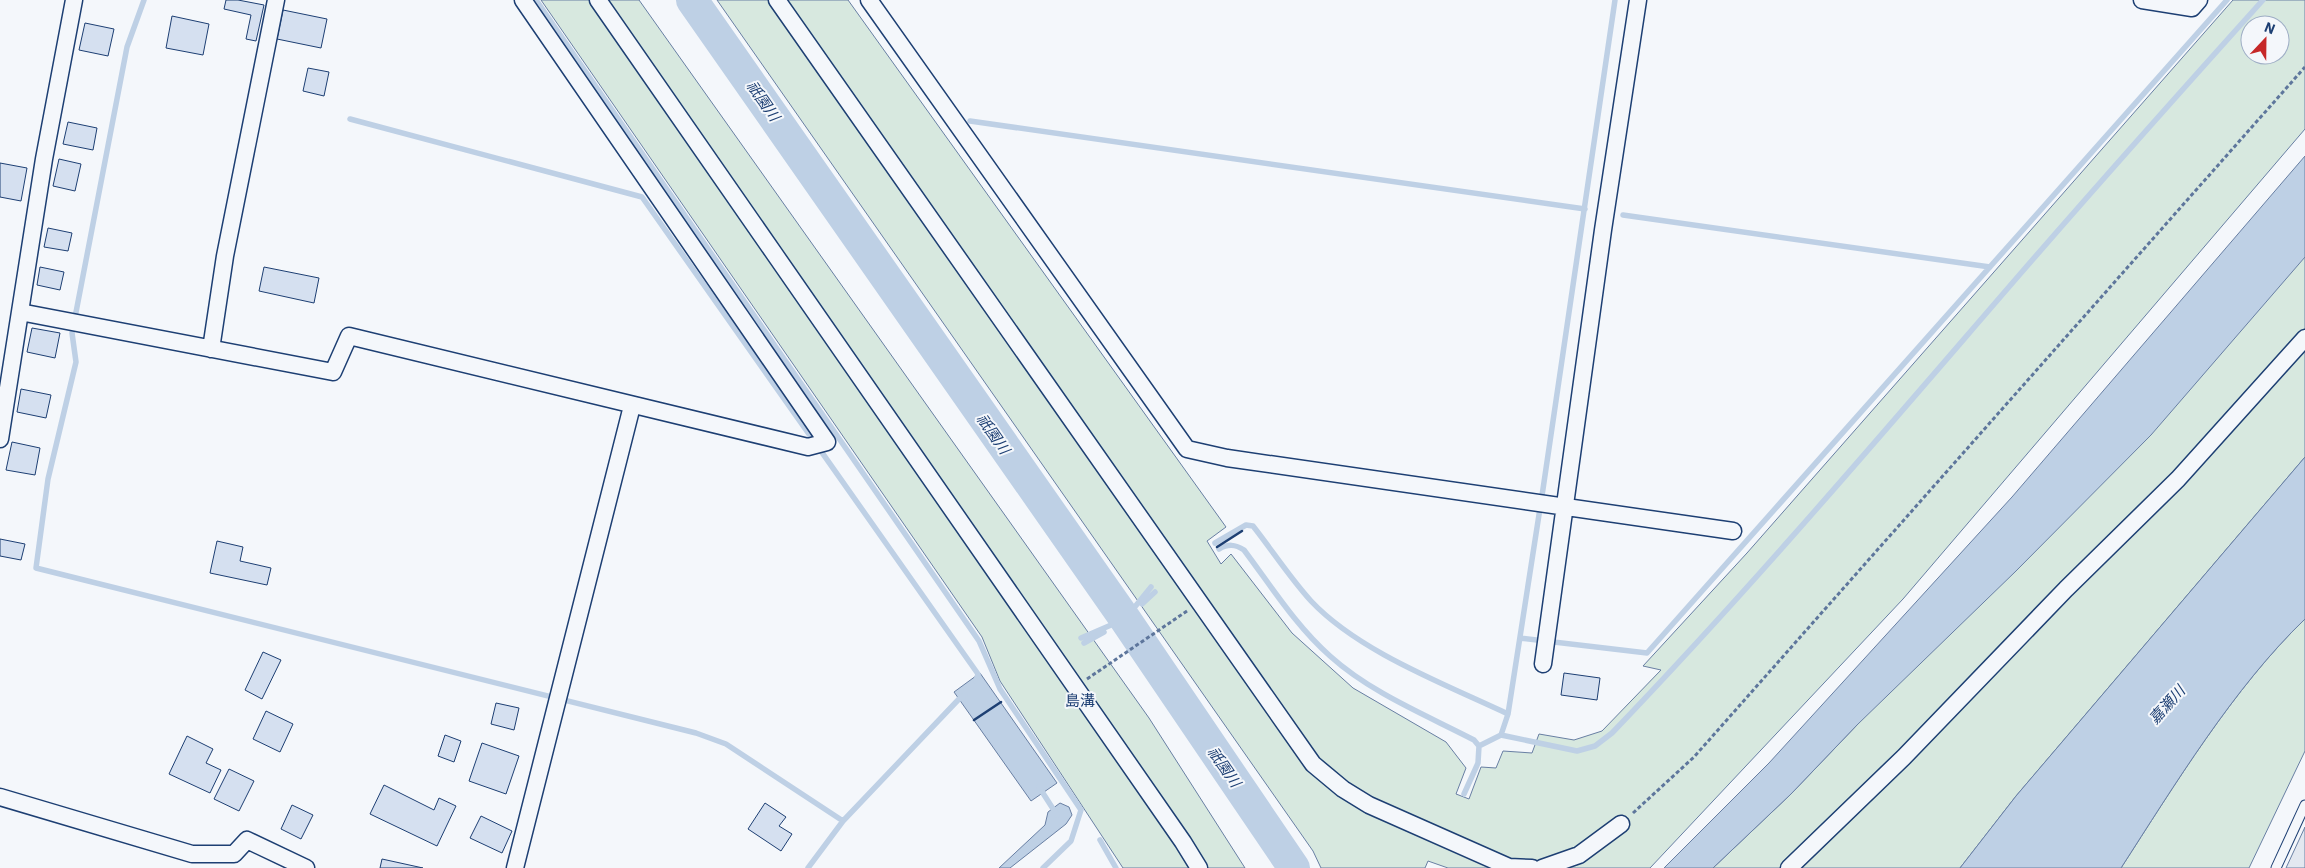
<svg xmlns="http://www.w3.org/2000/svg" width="2305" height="868" font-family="'IBM Plex Sans','Noto Sans JP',sans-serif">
<rect width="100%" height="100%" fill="#f4f7fb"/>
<path fill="#d7e8df" stroke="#687fa3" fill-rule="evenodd" d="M541 0H639L1149 718 1245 868H1123L1000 681 982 637Z
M717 0H848L1226 527 1207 541 1221 564 1231 554 1292 633 1353 688 1446 742 1466 768 1456 794 1469 799 1481 767 1496 768 1503 751 1532 753 1539 734 1574 740 1602 731 1661 670 1643 666 1747 553 2233 0H2305V129L1903 599 1650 868H1448L1428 861 1425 868H1321L1313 851ZM2250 25H2280V55H2250Z
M2305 199V457L2016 796 1960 868H1713L1791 794 1857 725Z
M2305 619V751L2249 868H2121C2174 786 2234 687 2305 619Z"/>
<path fill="#e3e8f0" stroke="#687fa3" d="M2305 827V868H2286Z"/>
<path fill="#bed0e5" stroke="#687fa3" d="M2305 156V257L2151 435 2016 571 1857 725 1791 794 1713 868H1664L1769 763 2012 497Z
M2305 457V619C2234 687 2174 786 2121 868H1960L2016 796Z
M980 673 1057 783 1031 801 954 692Z
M1060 803 1069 807 1072 815 1066 824 1010 868H999L1045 825 1048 812Z"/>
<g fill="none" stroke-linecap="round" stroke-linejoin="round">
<path stroke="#bed0e5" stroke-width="5.5" d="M144 0 127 47 72 333 76 362 48 479 36 568 696 733 726 744 843 821
M536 0 979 641 1000 689 1081 810 1071 841 1043 868
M350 119 642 197 978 674 976 681
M970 121 1585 209
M1623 215 1990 267
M1215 543 1246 525 1253 526C1272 550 1290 578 1311 601 1359 652 1445 684 1508 714L1543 489 1615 0
M1219 549C1228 544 1235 544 1244 550 1271 586 1296 626 1330 656 1371 693 1426 715 1474 740L1479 746
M1142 604 1155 592
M1081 638 1125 619 1151 587
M1520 638 1647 653 2227 0
M1084 643 1104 632
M1501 735 1508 714
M1479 746 1501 735 1577 751 1595 746 1612 733C1754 585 1887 428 2021 273 2101 181 2182 90 2263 0
M1039 787 1057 815
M1464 794 1478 763 1479 746
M1100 840 1116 868
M808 868 843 821 959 699 965 695"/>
<path stroke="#bed0e5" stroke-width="32" d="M692 0 1125 619 1294 868"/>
</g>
<path fill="#d5e0f0" stroke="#1d3f73" d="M226 0H238L264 5 256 41 246 39 251 15 224 9Z
M283 10 327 19 321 48 277 39Z
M172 16 209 24 203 55 166 48Z
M85 23 114 29 108 56 79 50Z
M308 68 329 72 324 96 303 91Z
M68 122 97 128 93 150 63 144Z
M59 159 81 164 75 191 53 186Z
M0 163 27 168 21 201 0 197Z
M48 228 72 233 68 251 44 247Z
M40 267 64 272 60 290 37 285Z
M264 267 319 278 314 303 259 291Z
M32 328 60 333 55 358 27 352Z
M21 389 51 395 46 418 17 412Z
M12 442 40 448 35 475 6 470Z
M0 539 25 544 21 560 0 556Z
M217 541 243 547 240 561 271 568 267 585 210 573Z
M263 652 281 660 262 699 245 690Z
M1564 673 1600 678 1597 700 1561 695Z
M496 703 519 708 514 730 491 724Z
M266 711 293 724 280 752 253 739Z
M445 735 461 741 454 762 438 756Z
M187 736 213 749 206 763 221 770 210 793 169 774Z
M482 743 519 756 506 794 469 781Z
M229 769 254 781 239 811 214 799Z
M384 785 434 810 439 798 456 806 437 846 370 814Z
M765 803 786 817 779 826 792 834 781 851 748 829Z
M292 805 313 815 301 839 281 829Z
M481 816 512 831 502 853 470 838Z
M382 859 423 868H380Z"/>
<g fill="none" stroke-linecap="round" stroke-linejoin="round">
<defs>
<path id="service" d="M2276 868 2305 805"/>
<path id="minor" d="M598 0C794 280 986 563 1183 842L1199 868
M777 0 1313 764 1343 789 1369 805 1509 867 1532 868
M869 0 1187 449 1227 458 1733 531
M2142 0 2192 8 2199 0
M20 312 333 372 349 336 808 447 827 442 523 0
M211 349 225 256 276 0
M0 439 44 159 74 0
M1543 664 1603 230 1638 0
M0 797 192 854H234L247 840 306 868
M515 868 632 406
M1542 868 1579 855 1621 824
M1789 868 1904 757 2066 589 2178 479 2305 338"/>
</defs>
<use href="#service" stroke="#1d3f73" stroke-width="11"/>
<use href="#minor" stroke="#1d3f73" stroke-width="19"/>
<path stroke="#5e769c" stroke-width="3" stroke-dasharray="4 2.5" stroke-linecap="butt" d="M1087 679 1187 611
M1633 813 1694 757 2305 67"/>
<use href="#service" stroke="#f4f7fb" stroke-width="9"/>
<use href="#minor" stroke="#f4f7fb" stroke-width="16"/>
<path stroke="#1d3f73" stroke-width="2.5" d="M1217 547 1242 531
M974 720 1001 702"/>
</g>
<g text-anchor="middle" stroke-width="4" stroke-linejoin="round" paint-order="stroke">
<g font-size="15" font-style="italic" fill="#1d3f73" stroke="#f4f7fb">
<text transform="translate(763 101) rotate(55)" y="5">祇園川</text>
<text transform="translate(993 434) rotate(55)" y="5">祇園川</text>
<text transform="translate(2167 705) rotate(-48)" y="5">嘉瀬川</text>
<text transform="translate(1224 767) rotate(55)" y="5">祇園川</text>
</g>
<g font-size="15" fill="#1d3f73" stroke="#f4f7fb">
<text x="1080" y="706">島溝</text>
</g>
</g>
<g transform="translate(2265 40) rotate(22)"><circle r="24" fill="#f4f7fb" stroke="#9eadc5"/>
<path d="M0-4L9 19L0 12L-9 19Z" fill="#c62828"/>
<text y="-8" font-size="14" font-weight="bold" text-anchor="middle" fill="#1d3f73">N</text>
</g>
</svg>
